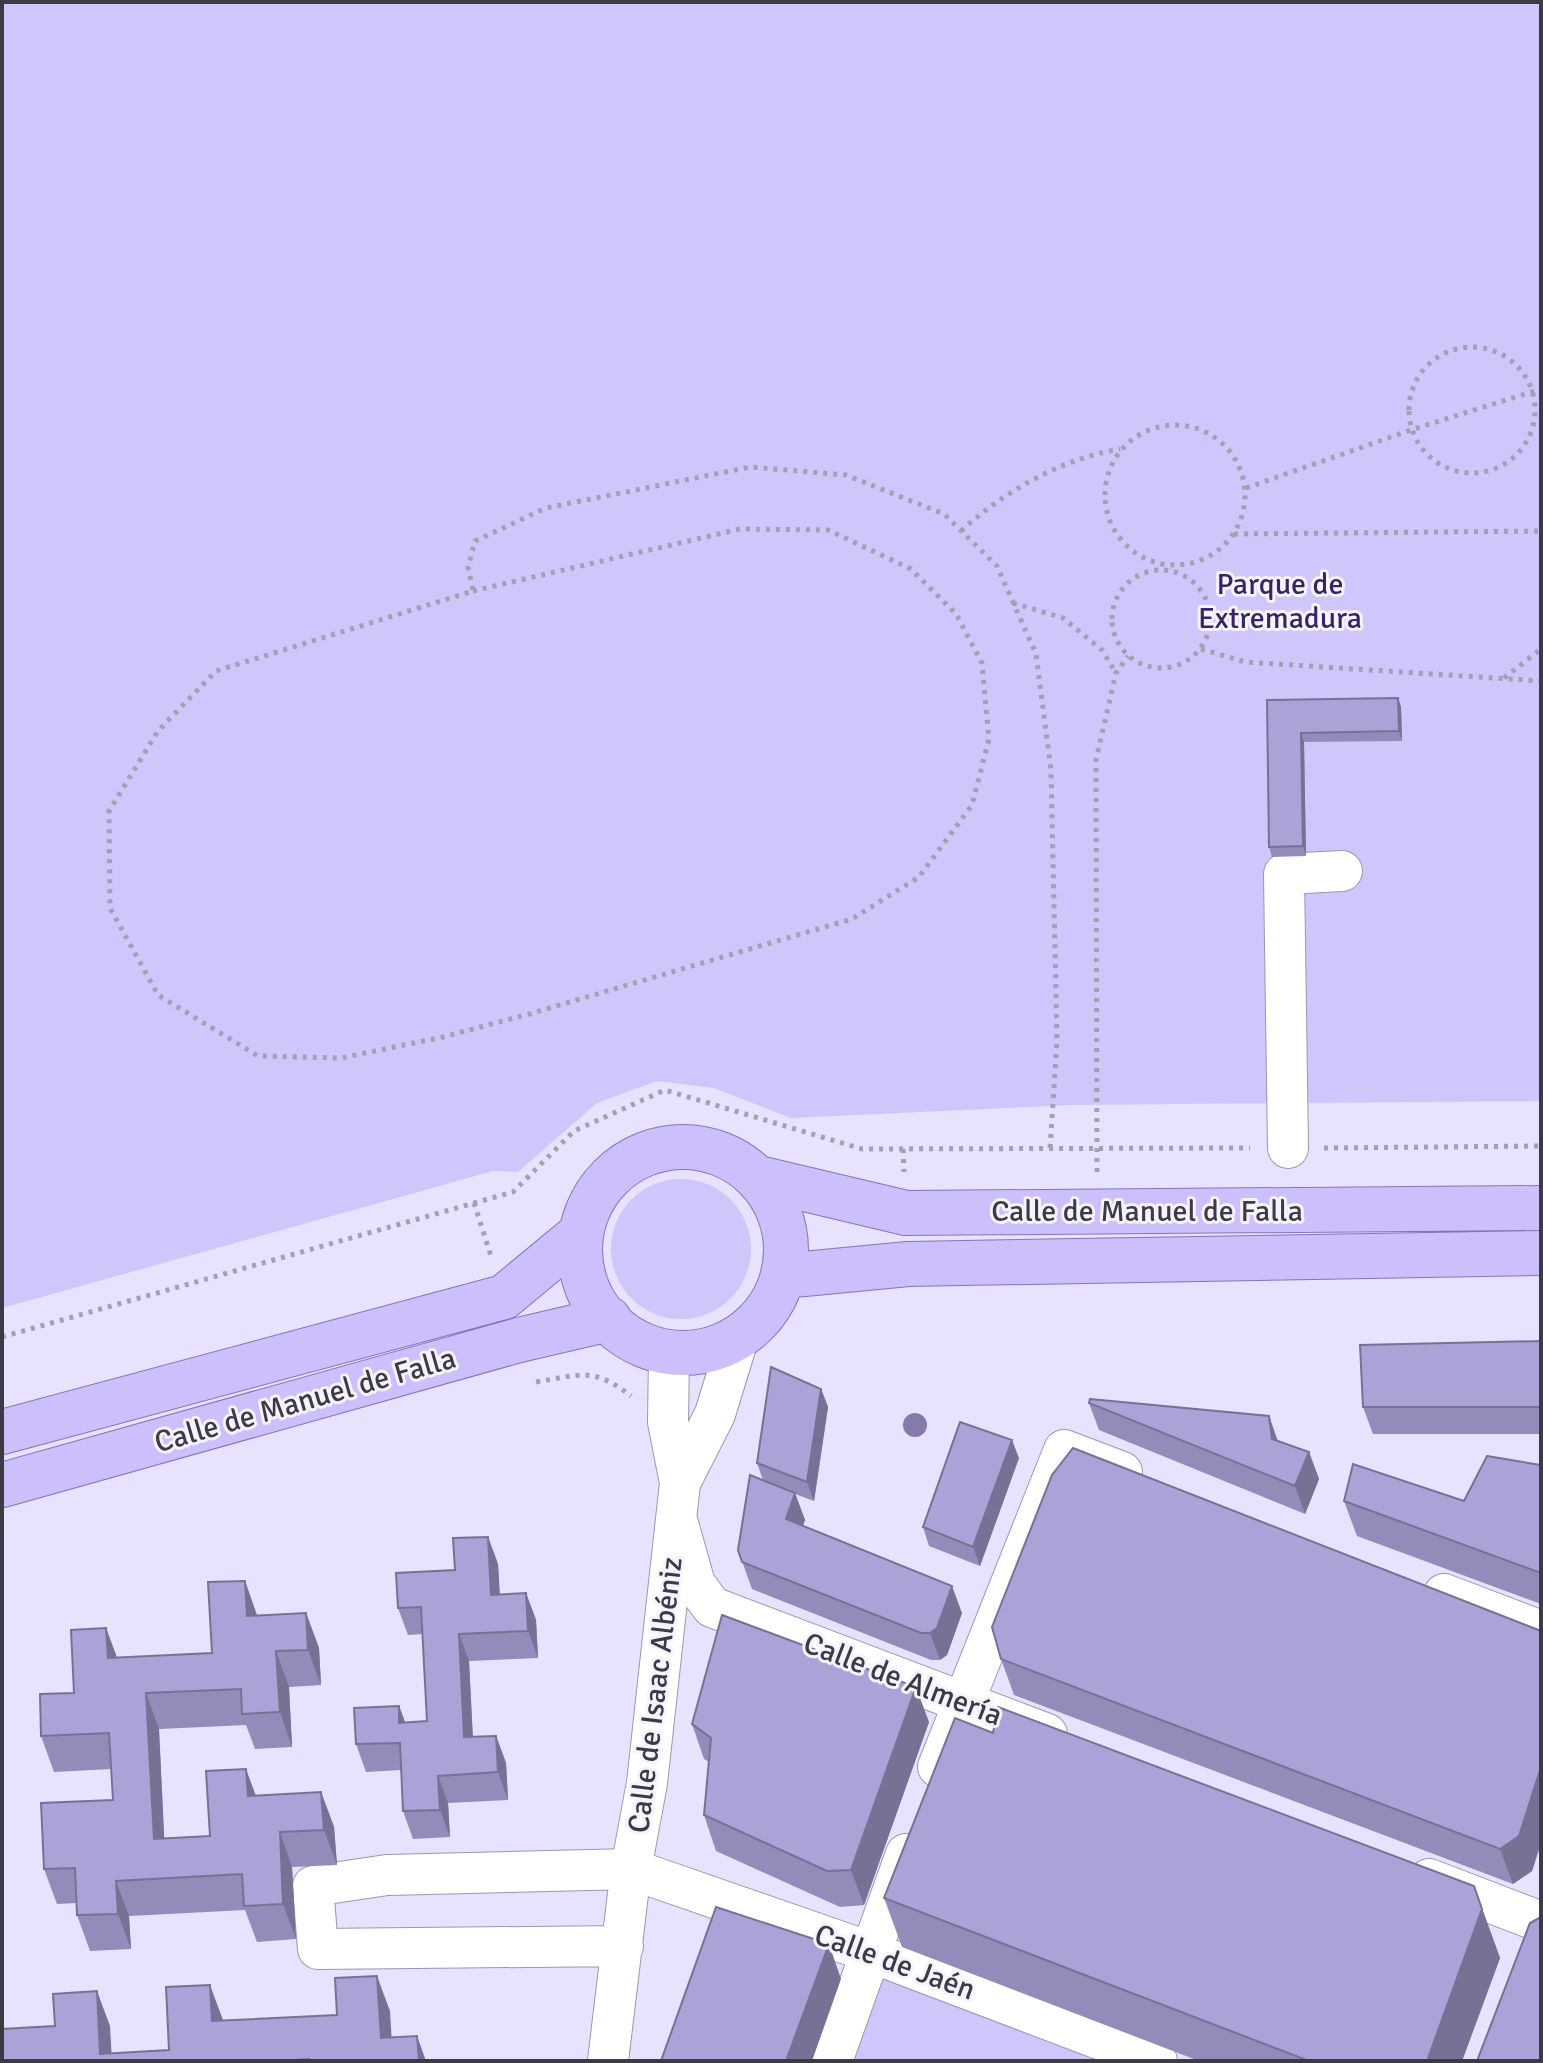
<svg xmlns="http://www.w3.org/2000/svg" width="1543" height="2063" font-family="Signika,sans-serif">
<rect width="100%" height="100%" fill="#e7e3fe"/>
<path fill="#cfc7fb" d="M2 2H1541V1101L1069 1105 791 1118 714 1088 657 1081 597 1103 518 1172 493 1171 2 1308Z
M611 1249a70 70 0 1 1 140 0a70 70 0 1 1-140 0Z
M883 1978 1101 2061H852Z"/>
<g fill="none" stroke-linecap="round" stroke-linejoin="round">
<defs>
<path id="minor" d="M1288 1148 1284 874 1342 871
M669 1355 668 1422 680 1483
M677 1520 695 1584 712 1607 1047 1734
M1444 1594 1541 1631
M938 1767 1064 1450 1122 1472
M1429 1879 1541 1922
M623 1946 318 1949 313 1886 387 1875 631 1869 870 1952 1157 2061
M608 2061 631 1869 647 1783 680 1483 715 1414 738 1339
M832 2061 906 1854"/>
<path id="major" d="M580 1250a103 103 0 1 1 206 0a103 103 0 1 1-206 0Z
M758 1178 906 1213 1541 1208
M783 1276 908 1264 1541 1253
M2 1432 504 1297 579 1235
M2 1485 519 1340 609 1319"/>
</defs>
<use href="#minor" stroke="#9b97b0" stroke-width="42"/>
<use href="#major" stroke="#8475bb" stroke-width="46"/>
<path stroke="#a3a0b4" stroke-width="5" stroke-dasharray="4 6" stroke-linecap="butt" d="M1409 410a63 63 0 1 1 126 0a63 63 0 1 1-126 0Z
M1105 495a70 70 0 1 1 140 0a70 70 0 1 1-140 0Z
M1246 488 1411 430 1541 389
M961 531C1006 490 1061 459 1120 449
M1234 534 1541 531
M1112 619a49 49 0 1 1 98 0a49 49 0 1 1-98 0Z
M473 591 740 529 828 530 911 569 956 614 982 663 989 739 972 805 919 877 852 919 529 1014 443 1037 341 1058 258 1056 158 995 110 908 109 811 158 731 216 671 473 591 468 567 475 541 546 508 750 467 846 475 944 514 997 566 1036 654 1051 770 1057 1041 1050 1149
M1013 603 1063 618 1102 650 1116 673
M1201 649 1245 662 1541 681
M1504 678 1541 649
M1324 1148 1541 1146
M903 1149 904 1172
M1097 1172 1096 760 1116 673 1128 656
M474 1203 491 1256
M2 1337 513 1192 574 1131 665 1090 862 1149 1250 1148
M536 1382C581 1375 592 1366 631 1396"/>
<use href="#minor" stroke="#fff" stroke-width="40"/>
<use href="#major" stroke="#ccbffc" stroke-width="44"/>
</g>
<circle fill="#867aa9" cx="915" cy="1425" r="12"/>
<path fill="#938bb9" d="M1398 698 1401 707 1402 741 1304 742 1306 856 1272 857 1269 847 1267 700Z
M1541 1341V1434H1373L1363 1407Z
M821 1389 828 1407 814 1501 795 1494 805 1520 803 1526 962 1613 947 1655 940 1660H931L752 1589 738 1550 763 1480 757 1463Z
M1089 1403 1269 1416 1278 1441 1309 1452 1319 1479 1305 1514 1099 1430Z
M1019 1458 980 1566 929 1546 923 1527Z
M1541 1465V1604L1357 1536 1344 1501H1464Z
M488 1537 498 1564 500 1595 526 1593 536 1620 538 1658 469 1661 473 1737 496 1736 506 1763 508 1800 448 1803 450 1837 413 1839 403 1811 401 1770 366 1772 356 1744 399 1706 405 1722 427 1721 423 1634 408 1635 398 1608 455 1570Z
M245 1581 257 1615 306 1613 319 1648 321 1685 289 1687 292 1747 255 1749 246 1725 159 1729 164 1838 210 1836 256 1795 321 1792 334 1827 337 1865 292 1867 296 1939 257 1942 245 1910 129 1916 131 1949 90 1951 77 1915V1903L57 1904 44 1869 113 1800 111 1769 54 1772 41 1736 74 1693 106 1628 117 1658 212 1653Z
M1541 1631V1843L1532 1871 1513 1884 1014 1695 1001 1659Z
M929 1722 864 1905 840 1907 716 1851 704 1815 709 1762 704 1759 692 1724Z
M993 1733 1474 1886 1500 1958 1462 2061H1199L902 1947 884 1898Z"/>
<path fill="#787196" d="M1398 698 1401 707 1402 741 1399 731Z
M1301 733 1304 742 1306 856 1303 846Z
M821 1389 828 1407 814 1501 807 1482Z
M1269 1416 1278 1443 1272 1439Z
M1012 1440 1019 1458 980 1566 973 1547Z
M1309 1452 1319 1479 1305 1514 1295 1486Z
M795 1493 805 1520 795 1547 786 1519Z
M488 1537 498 1564 501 1622 491 1595Z
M245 1581 257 1616H247Z
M952 1586 962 1613 947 1655 940 1660 930 1633Z
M526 1593 536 1620 538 1658 528 1631Z
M306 1613 319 1648 321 1685 308 1650Z
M106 1628 119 1663 108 1658Z
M459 1634 469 1661 474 1765 464 1737Z
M276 1651 289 1687 292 1747 280 1712Z
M916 1687 929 1722 864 1905 851 1870Z
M146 1693 159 1729 166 1874 154 1839Z
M399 1706 409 1733 399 1723Z
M496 1736 506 1763 508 1800 498 1772Z
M1541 1767V1843L1532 1871 1513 1884 1500 1849Z
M246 1769 259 1804 248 1796Z
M438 1776 448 1803 450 1837 440 1810Z
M321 1792 334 1827 337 1865 324 1830Z
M280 1832 292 1867 296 1939 283 1904Z
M116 1881 129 1916 131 1949 118 1914Z
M1474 1886 1500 1958 1462 2061H1427Z
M829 1944 841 1979 812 2061H786Z
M377 1976 390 2011 393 2061 381 2038Z
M210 1985 223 2020 212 2021Z
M97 1991 110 2026 112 2061 100 2054Z
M417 2036 426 2061H419Z"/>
<path fill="#aba2d7" stroke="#787196" stroke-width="2" d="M1398 698 1399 731 1301 733 1303 846 1269 847 1267 700Z
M1541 1341V1407H1363L1360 1345Z
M771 1367 821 1389 807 1482 757 1463Z
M1090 1399 1269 1416 1272 1439 1309 1452 1295 1486 1089 1403Z
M960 1422 1012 1440 973 1547 923 1527Z
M1073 1448 1541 1631V1767L1519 1836 1500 1849 1001 1659 992 1627 1052 1475Z
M1487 1456 1541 1465V1573L1344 1501 1353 1464 1464 1501Z
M750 1475 795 1493 786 1519 952 1586 937 1628 930 1633H921L742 1562 738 1550Z
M488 1537 491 1595 526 1593 528 1631 459 1634 464 1737 496 1736 498 1772 438 1776 440 1810 403 1811 400 1743 356 1744 354 1708 399 1706V1723L427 1721 421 1607 398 1608 396 1573 455 1570 453 1538Z
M245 1581 247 1616 306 1613 308 1650 276 1651 280 1712 242 1714 241 1689 146 1693 154 1839 210 1836 206 1771 246 1769 248 1796 321 1792 324 1830 280 1832 283 1904 244 1906 242 1874 116 1881 118 1914 77 1915 75 1868 44 1869 41 1803 113 1800 109 1733 41 1736 40 1694 74 1693 71 1630 106 1628 108 1658 212 1653 208 1582Z
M722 1615 916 1687 851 1870 827 1871 704 1815 711 1738 692 1724Z
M998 1707 1474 1886 1482 1909 1427 2061H1309L884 1898 955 1718 993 1733Z
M716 1907 829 1944 786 2061H661Z
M1541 1917V2061H1477L1530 1923Z
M377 1976 381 2038 417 2036 419 2061H309V2059L280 2061H2V2029L55 2026 53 1994 97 1991 100 2054 169 2050 166 1987 210 1985 212 2021 337 2015 335 1978Z"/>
<g text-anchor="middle" stroke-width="6" stroke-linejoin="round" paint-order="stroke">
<g font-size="30" fill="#362463" stroke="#f4f3fe">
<text x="1280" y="594">Parque de<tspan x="1280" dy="34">Extremadura</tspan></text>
</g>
<g font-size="30" fill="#3c3b45" stroke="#f4f3fe">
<text x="1147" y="1221">Calle de Manuel de Falla</text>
<text transform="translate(305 1400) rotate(-16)" y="10">Calle de Manuel de Falla</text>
<text transform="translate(903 1679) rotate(21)" y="10">Calle de Almería</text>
<text transform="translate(655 1695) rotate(-83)" y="10">Calle de Isaac Albéniz</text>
<text transform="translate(895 1962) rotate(20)" y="10">Calle de Jaén</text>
</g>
</g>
<rect width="1543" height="2063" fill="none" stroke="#3c3b45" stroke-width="8"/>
</svg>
